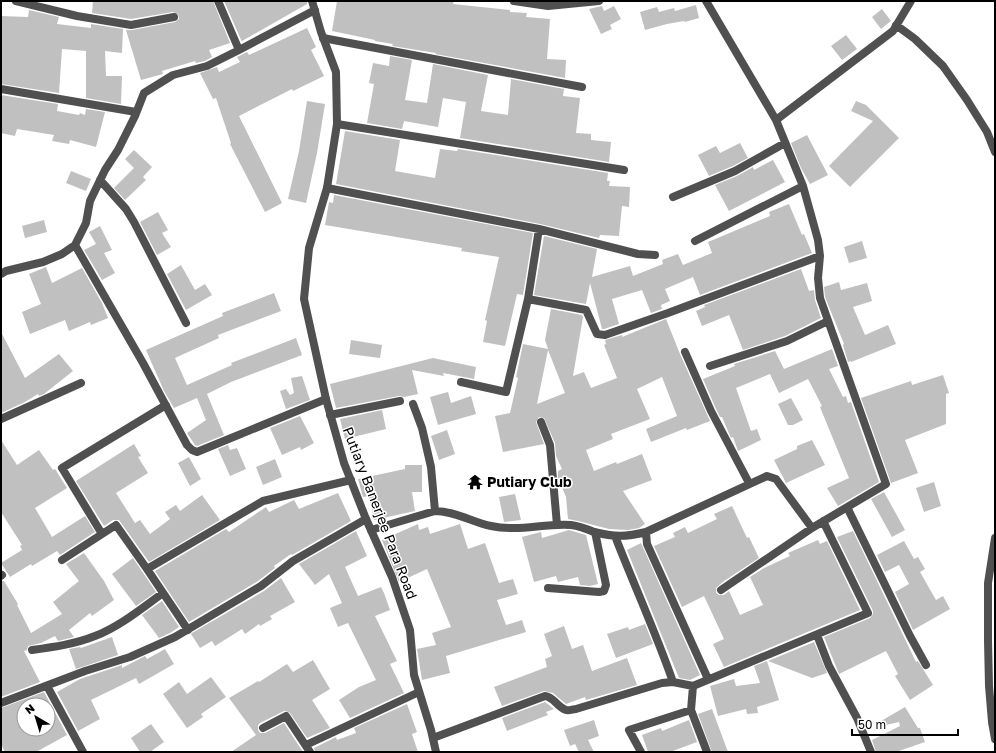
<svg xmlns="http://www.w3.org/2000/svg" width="996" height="753" font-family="'Golos Text',sans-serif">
<rect width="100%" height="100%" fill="#fff"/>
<path fill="#c0c0c0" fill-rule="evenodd" d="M93 1H213L230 43 209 50 212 57 205 61 196 63 195 61 162 71 163 74 141 80 126 30H132L175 22 179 19 178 14 173 12 131 19 92 13Z
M224 1H307V4L242 41V42Z
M337 1H454L453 4 510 10V12L527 13 526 17 550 19 547 59 566 60 565 78 435 54 436 53 392 46 393 44 375 41V40L332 31Z
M696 5 699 18 685 22 684 21 667 24 645 30 640 12 657 7 659 12 674 8 675 11Z
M602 6 604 11 614 6 621 19 610 25 612 29 601 34 589 9Z
M882 9 891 21 881 29 872 17Z
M29 10 59 17 57 24 91 28V24L123 29 122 53 105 51 106 76H122L121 104 86 98V51L62 49 59 93 1 84V16L28 17Z
M307 28 316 47 311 50 324 76 293 91 292 89 239 116 282 203 265 212 230 144 231 143 216 98 213 99 200 73 217 67 219 72 240 62 237 57 247 52 249 55Z
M846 35 857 49 842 60 831 46Z
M390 56 412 60 405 100 427 103 433 64 488 75 481 111 508 115 511 79 564 89 563 96 580 98 576 133 591 134V140L611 142 609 162 460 138 466 102 443 98 438 127 404 121 402 129 367 123 374 84 369 83 373 63 389 66Z
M1 95 58 104 57 111 79 115 80 113 85 115 86 109 105 112 96 147 70 140 69 144 52 141 54 135 17 129 15 136 1 133Z
M307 101 325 104 317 153 306 203 288 199 299 151Z
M856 101 866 105 899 138 850 187 829 166 873 121 851 111Z
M345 131 400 140 395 171 435 178 440 149 457 151 458 149 608 173 607 181H610L609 186 630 187 629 207 622 206 619 236 600 235 599 238 540 224 336 184Z
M807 135 828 175 810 184 801 168 791 143Z
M740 143 748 158 733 166 709 176 698 155 716 146 720 153Z
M134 150 152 167 143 177 146 180 125 200 114 188 134 168 125 159Z
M773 160 785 182 729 211 715 185 737 176 753 167 754 170Z
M71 171 91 179 86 191 66 183Z
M334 195 533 233 523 295 517 294 505 346 483 342 487 321 485 320 499 257 461 251 462 248 325 225 329 202 333 203Z
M789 204 802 235 804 234 812 253 700 295 693 277 665 289 670 301 661 305 662 309 651 313 642 290 612 299 619 324 604 329H602L590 283 586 304 534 295 544 236 597 249 592 277 630 266 633 276 663 264 662 260 678 254 683 265 712 253 708 242 770 216 769 212Z
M158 212 168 230 162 233 171 247 157 255 140 222Z
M44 220 47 232 25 238 22 226Z
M100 226 112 250 104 253 115 273 102 280 84 250 96 244 89 232Z
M862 241 867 258 849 263 844 247Z
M181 265 195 290 205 284 212 295 186 310 167 274Z
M46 267 52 283 82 268 102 303 108 318 91 325 90 322 69 331 65 320 30 334 22 312 41 304 29 274Z
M801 269 809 291 814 290 815 300 821 318 785 336 743 350 729 315 702 326 696 311 705 307 704 305Z
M839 282 841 290 867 283 872 301 853 307 865 335 888 325 896 344 851 362V361L848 362 843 345 844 344 825 297 824 287Z
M274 293 281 311 218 335 219 338 175 358 187 385 232 365 231 363 296 338 302 355 231 382 207 394 224 435 197 446 195 445 187 433 206 420 197 398 174 408 164 391 146 350 223 316 222 313Z
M551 309 582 315 583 317 573 376 584 372 591 388 617 378 604 345 606 344 605 340 622 335V337L666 319 680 354 710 421 687 430 686 428 651 442 646 429 677 416 662 377 637 389 650 419 611 434 613 439 586 450 594 471 616 462 617 464 642 454 652 480 623 491 645 524 639 528 628 530 609 529 578 521 568 519 566 497 558 478V471L562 469 556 456 555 443 544 418 539 417 536 422 544 444 503 452 495 416 510 413 518 378 516 377 523 344 548 349 545 340ZM548 350 565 393 537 404Z
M1 332 25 378 59 354 73 371 44 394 39 396 38 394 25 402 1 413Z
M351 340 382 345 380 358 349 354Z
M832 349 838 366 829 369 843 397 846 396 848 403 851 402 879 482 838 506 827 488 849 478 820 407 822 406 808 379 779 393 770 374 736 388 751 431 757 429 761 440 738 451 733 437 731 438 722 417H720L716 409 703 379 735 366 734 364 775 351 784 369Z
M433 358 476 367 474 379 443 373 444 376 412 370 418 394 404 397 399 396 336 408 330 384Z
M943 375 949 393 946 394V424L905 440 918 473 891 483 861 398 911 381 912 385Z
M302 376 310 400 286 409 280 391 286 389 290 395 294 393 291 378Z
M448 392 451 403 471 396 476 414 438 425 430 397Z
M791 398 803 420 793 425H788L778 404Z
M382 410 386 429 345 439 340 419Z
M300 416 314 443 301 450 300 447 282 455 270 428Z
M447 430 455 454 439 460 431 436Z
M1 440 17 465 39 450 53 470 55 469 67 488 35 508 52 537 85 516 95 532 60 555 57 551 32 566 31 564 10 577 1 563 22 550 20 546 22 545 1 512Z
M812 440 825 465 786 483 774 460 797 449V446Z
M134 444 141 456 138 457 148 473 116 493 135 523 140 520 150 534 170 519 165 512 176 505 180 511 202 495 220 520 149 562 119 520H113L104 526 76 481Z
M228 445 230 450 237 448 246 469 230 476 218 449Z
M189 457 201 479 190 486 178 463Z
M275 459 282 477 263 485 256 467Z
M405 465H422V492H412L415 511 374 520 369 496 363 497 358 479 405 469Z
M934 482 941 506 924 512 916 488Z
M884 492 905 530 892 537 871 499Z
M338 493 351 521 292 555 291 554 274 566 275 568 258 581 189 622 155 571 226 529 229 532 266 507 269 512 294 500 299 509Z
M515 494 521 520 504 522 499 497Z
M732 506 747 538 749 537 759 558 724 581 716 588V593L719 595H724L729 591 740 615 763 605 750 577 764 568 790 556 788 553 818 540 820 544 827 541 860 610 724 667 713 644 724 639 704 596 682 607 654 546 675 537 673 533 685 527 688 533 717 519 714 514Z
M418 524 419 530 428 527 430 534 460 524 468 549 485 543 499 583 513 579 518 594 497 600 506 625 522 620 526 632 446 656 450 673 422 680 417 649 436 645 432 633 451 627 427 569 399 582 382 540Z
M569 530 586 535 598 584 590 586 580 585 578 577 558 582 556 576 534 582 522 537 541 532 542 538Z
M356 531 367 556 345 567 358 596 381 587 384 593 390 610 375 616 397 661 390 664 404 693 350 718 339 700 359 687 376 680 348 623 338 627 330 608 342 603 329 574 315 585 299 564Z
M853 531 916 662 918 661 933 685 910 700 895 676 898 674 886 651 839 674 824 637 870 618 873 614V611L837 537Z
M904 541 914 559 918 557 925 569 920 572 936 600 943 596 950 609 913 630 895 592 909 584 899 565 885 572 877 555Z
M641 543 700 675 690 680 679 678 627 550Z
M84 553 104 581 114 600 92 616 90 613 69 630 74 637 58 641 55 636 41 643 28 646 27 650 24 651 40 682 1 697V581H4L18 604 17 605 31 633 62 614 53 602 79 581 66 564Z
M133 558 156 592 136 606 112 574Z
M281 578 295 602 270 616 272 619 260 626 259 624 245 634 242 629 215 646 212 641 200 648 191 634 192 633 264 591Z
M162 601 179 627 170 633 159 638 142 615Z
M645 624 653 644 616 658 607 634 628 627 629 630Z
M564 626 572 649 583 645 592 671 627 658 637 685 586 700 585 697 566 704 553 693 544 691 502 706 494 687 547 667 545 659 552 656 544 634Z
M112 637 118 655 76 669 69 649 80 647 81 648Z
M814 642 827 673 812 678 768 661Z
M165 649 174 664 139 684 136 678 91 700 100 719 78 731 57 692 80 679 122 665V668L145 656 147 659Z
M313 660 330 689 312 700 330 728 307 738 290 713 286 711H284L260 723 258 725V730L260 733H265L284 723 303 752H231L256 735 229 698 258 681 259 682 287 664 293 672Z
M767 661 779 700 757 707 758 713 747 714 746 709 718 716 710 686 734 679 736 686 760 683 754 666Z
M211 677 226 697 201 714 203 717 187 728 163 694 179 682 187 694Z
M44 692 67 735 36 752H5L1 744V708ZM24 705H48V729H24Z
M545 702 554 709 546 712 548 715 507 731 502 718Z
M407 704 417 732 412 734 418 752H315L314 748 336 737 337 740 356 733 354 728Z
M905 707 918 728H920L925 742 896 752H876L872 740 900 726 899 722 877 727 876 724Z
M712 709 728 752H712L698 714Z
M594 720 599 736 588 740 594 752H579L575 744 570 746 564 730Z
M689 720 697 742 670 752H648L642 735 661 728 662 731Z
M151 724 164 742 150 752H140L131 738Z"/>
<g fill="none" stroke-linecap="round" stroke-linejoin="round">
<path stroke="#505050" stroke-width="8" d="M16 1 77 16 131 25 174 17
M218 1 239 50
M514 1 548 6 599 1
M706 1 776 120 803 186 818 240 820 256 818 278 820 298 886 484 812 528 721 590
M896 25 915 39 943 66 967 100 987 132 995 152
M323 38 582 87
M1 89 136 112
M776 120 893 31 911 1
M337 124 624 170
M100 180 126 209 134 222 186 323
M327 188 539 229 638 254 655 255
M673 197 735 171 785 143
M695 241 803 186
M75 245 143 363 187 445 192 450 197 452 326 399
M1 274 6 271 43 262 62 254 75 245 86 223 90 201 105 170 118 150 135 116 144 93 173 75 207 66 239 50 315 10
M528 299 586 310 597 334 605 335 668 313 820 256
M685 352 711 411 749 483
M710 366 787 341 828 321
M461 382 506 392 528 299 539 229
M413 404 422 428 431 467 435 511
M330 415 400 401
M1 419 81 383
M541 422 550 445 557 525
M847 507 910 636 926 665
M371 530 435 511C455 511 472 522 491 526 518 532 544 523 571 525 579 526 587 529 594 532 614 537 626 537 646 532L767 476 776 479 812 528
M646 532 647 544 708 679
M102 534 62 468 166 405
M615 536C634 585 656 633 673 682
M995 538 988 583V641L989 686 992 722 995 739
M62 560 116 525 147 569
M1 576 2 575
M548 588 599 592 604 591 606 585 595 532
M188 630 147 569 263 501 351 480
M817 635 829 666 857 718 871 752
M32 650C54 647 75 644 95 636 119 627 142 608 163 593
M47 686 83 752
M1 703 85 671 130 657 175 637 261 586 293 561 366 519
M263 728 286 716 310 752
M433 738 545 696C554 697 557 707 566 710 569 711 573 709 576 709L662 683 673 682 693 686
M306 745 419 692
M641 752 629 730 691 710
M707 752 691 710 693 686 868 613 823 521"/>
<path stroke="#505050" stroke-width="8" d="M312 1 321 32 336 72 337 124 327 188 309 248 304 299 326 399 344 463 366 519 392 577 410 630 414 675 431 730 436 752"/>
</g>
<defs>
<symbol id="temple-bare" viewBox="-9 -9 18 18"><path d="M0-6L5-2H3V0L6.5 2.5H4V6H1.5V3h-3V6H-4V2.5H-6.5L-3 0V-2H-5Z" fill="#000" stroke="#fff" stroke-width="2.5" paint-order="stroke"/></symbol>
</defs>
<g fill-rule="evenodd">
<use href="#temple-bare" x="464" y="471" width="22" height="22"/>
</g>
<g text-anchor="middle" stroke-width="3" stroke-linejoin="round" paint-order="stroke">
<g font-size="14" font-weight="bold" fill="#000" stroke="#fff" text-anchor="start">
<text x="487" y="487">Putiary Club</text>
</g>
<g font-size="14" fill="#000" stroke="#fff">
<text transform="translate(380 513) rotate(69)" y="5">Putiary Banerjee Para Road</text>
</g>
</g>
<rect width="996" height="753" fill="none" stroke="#000000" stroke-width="4"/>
<g transform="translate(36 717) rotate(322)"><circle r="19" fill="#ffffff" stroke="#999999"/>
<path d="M0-3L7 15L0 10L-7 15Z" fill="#000000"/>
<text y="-6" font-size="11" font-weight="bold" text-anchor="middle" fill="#000000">N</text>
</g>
<path d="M852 729v6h106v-6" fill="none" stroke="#000000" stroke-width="2"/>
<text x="858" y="729" font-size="12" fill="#000000" stroke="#ffffff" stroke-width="3" paint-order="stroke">50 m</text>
</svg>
